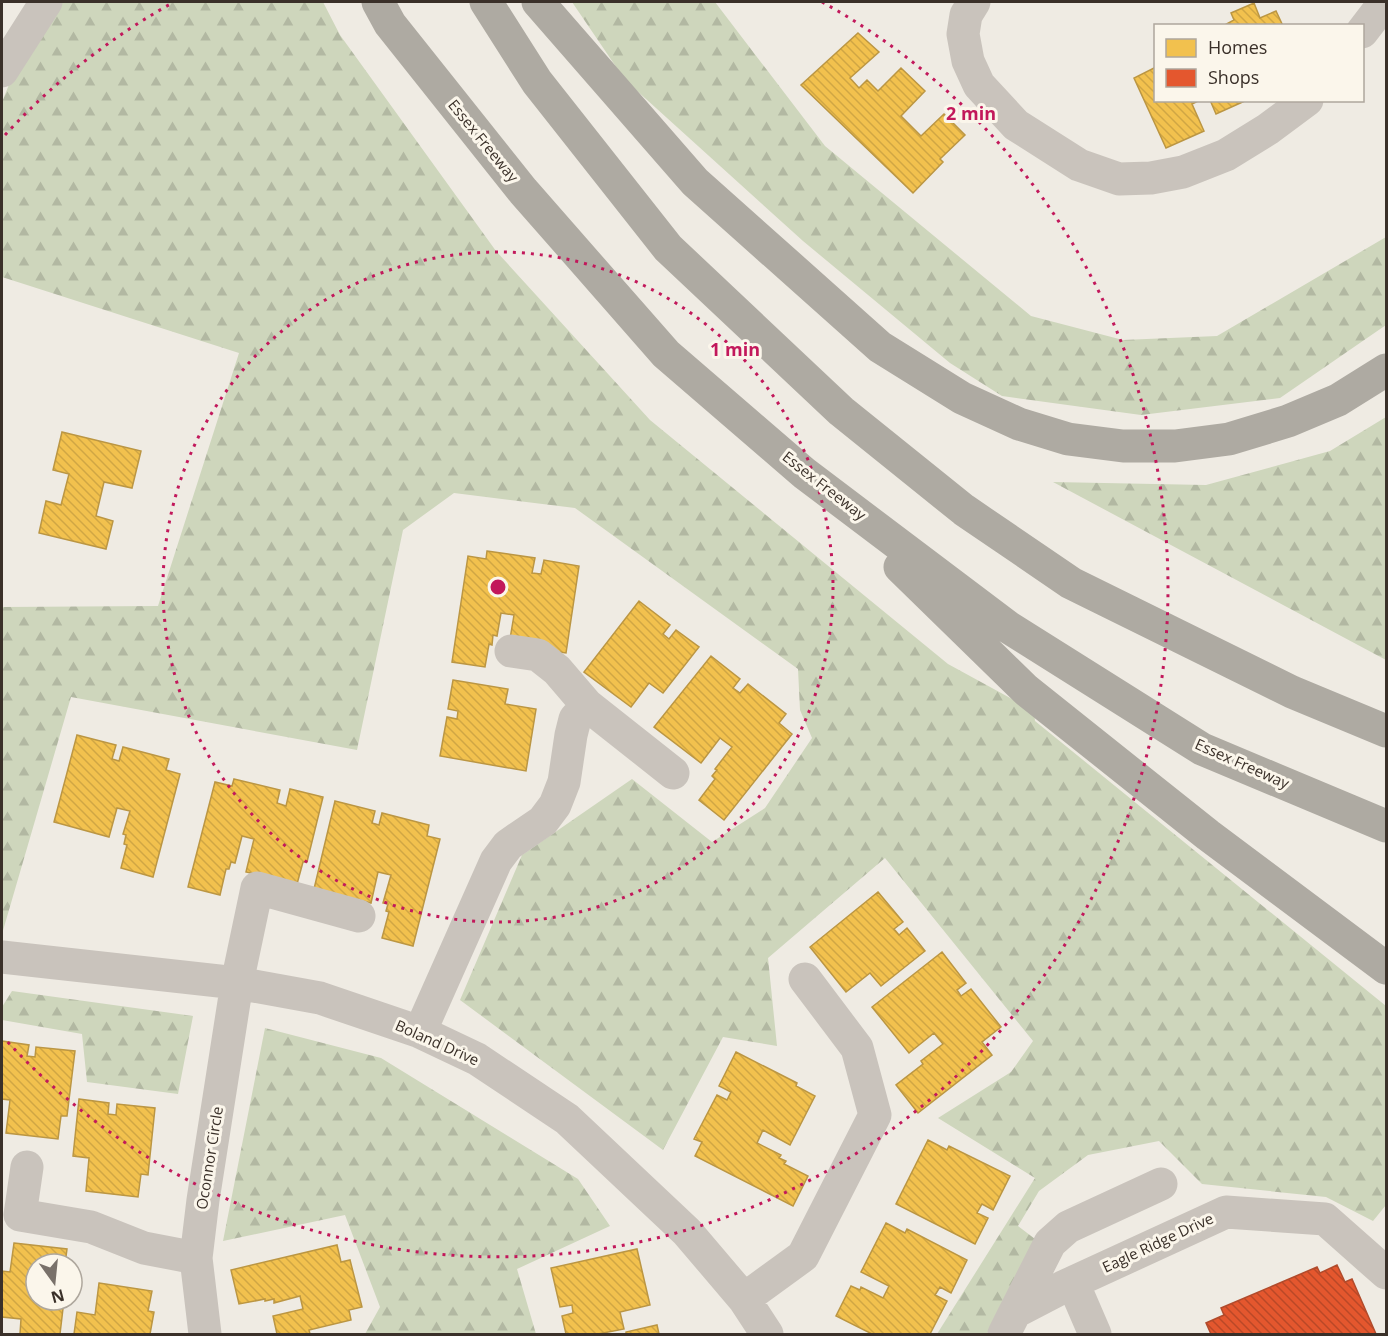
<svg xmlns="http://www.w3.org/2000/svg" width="1388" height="1336" font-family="'Open Sans',sans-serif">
<defs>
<pattern id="forest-firs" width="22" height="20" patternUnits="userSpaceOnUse" patternTransform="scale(1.5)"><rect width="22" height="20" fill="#ced6bc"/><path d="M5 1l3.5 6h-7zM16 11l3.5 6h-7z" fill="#b2b8a2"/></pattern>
<pattern id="homes-back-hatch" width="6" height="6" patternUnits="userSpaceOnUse" patternTransform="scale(1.5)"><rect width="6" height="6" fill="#f2c14e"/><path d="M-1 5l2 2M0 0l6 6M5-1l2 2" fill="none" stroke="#d0a644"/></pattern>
<pattern id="shops-back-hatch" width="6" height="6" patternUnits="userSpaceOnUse" patternTransform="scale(1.5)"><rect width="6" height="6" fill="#e4572e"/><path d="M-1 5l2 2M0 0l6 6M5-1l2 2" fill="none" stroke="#ba4827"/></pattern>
</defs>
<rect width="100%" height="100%" fill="#efebe3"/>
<path fill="url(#forest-firs)" d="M42 2H323L340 35 496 251 650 420 948 664 1034 711 1035 721 1386 1006V1205L1373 1221 1326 1197 1202 1184 1159 1141 1088 1155 1039 1191 1018 1226 1035 1239 987 1334H937L1035 1178 938 1118 1011 1072 1033 1041 885 858 768 958 777 1046 723 1037 663 1150 460 1000 522 855 632 779 712 842 765 808 812 738 800 710 798 669 575 508 454 493 403 530 357 750 71 697 2 934V607L158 606 239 353 2 277V102Z
M572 2H715L825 146 1031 316 1123 340 1217 336 1386 237V325L1280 398 1141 415 1002 396 950 363 803 241 625 80Z
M1386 417V660L1053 482 1206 485 1330 451Z
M12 991 193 1016 178 1094 87 1082 82 1034 2 1020V1007Z
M265 1028 381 1058 578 1179 610 1226 517 1269 536 1334H365L380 1307 345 1215 223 1241Z"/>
<path fill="url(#homes-back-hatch)" stroke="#bb9643" stroke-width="1.5" d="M1254 3 1260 18 1276 11 1283 26H1223L1234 20 1231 13Z
M858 33 879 52 850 78 859 88 867 80 878 91 901 68 925 91 901 116 921 136 944 114 965 135 940 159 943 162 913 193 801 85Z
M1156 67V100H1200L1192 104 1204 131 1166 148 1134 78Z
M1210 100H1247L1216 114Z
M62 432 141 451 132 488 104 482 96 516 113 521 106 549 39 533 46 501 61 505 69 474 53 470Z
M487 551 535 558 532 573 541 574 544 560 579 566 566 653 509 645 514 615 501 613 497 636 493 635 492 645 489 644 485 667 452 662 468 556 486 559Z
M639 601 670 625 663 634 669 639 676 630 699 647 663 693 649 683 631 707 584 672Z
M711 656 740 679 733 688 740 693 748 684 786 714 779 723 792 734 724 820 699 800 715 779 712 776 717 770 715 769 732 747 720 738 701 763 654 727Z
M453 680 508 689 505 704 536 709 526 771 440 756 447 717 457 719 458 711 448 709Z
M77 735 116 745 112 759 119 761 123 747 169 759 166 770 180 774 153 877 121 868 127 845 124 844 126 835 123 834 130 811 117 808 109 837 54 822Z
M234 779 280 790 277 803 286 806 290 789 323 797 307 862H303L297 884 246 872 254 839 242 836 235 863 231 862 229 869H226L220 895 188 887 215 782 232 786Z
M335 801 375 811 372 823 379 825 382 813 429 825 427 836 440 839 413 946 382 938 389 912 386 911 388 904 383 903 391 875 378 872 371 903 314 889Z
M878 892 903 922 894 929 899 935 907 928 925 951 881 986 870 973 846 992 810 947Z
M942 952 966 983 957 990 961 996 971 989 1001 1027 982 1042 992 1055 918 1113 896 1085 923 1064 921 1061 943 1044 934 1033 909 1053 872 1007Z
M2 1041 29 1045 27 1056 35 1057 36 1047 75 1051 67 1116H61L58 1139 6 1133 10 1100 2 1099Z
M736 1052 797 1083 796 1086 815 1096 790 1145 763 1130 757 1143 781 1155 779 1158 786 1161 784 1164 808 1176 793 1206 695 1156 702 1142 694 1139 717 1095 727 1100 731 1092 719 1086Z
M79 1099 109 1103 108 1114 116 1115 117 1104 155 1108 148 1175 141 1174 138 1197 86 1191 89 1158 73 1156Z
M928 1140 947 1150 949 1146 1010 1176 993 1210 982 1204 977 1213 988 1218 975 1244 896 1204Z
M886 1223 905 1233 907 1229 967 1260 951 1293 940 1287 935 1295 947 1301 930 1334H872L836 1316 851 1286 860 1290 861 1287 883 1298 889 1286 861 1272Z
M14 1243 67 1249 65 1264H36V1300H64L60 1334H20L21 1319 2 1317V1271L10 1272Z
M337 1245 341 1262 350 1260 362 1307 349 1310 351 1320 309 1330 310 1334H277L273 1316 303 1309 300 1296 274 1303V1299L265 1301V1299L239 1304 231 1270Z
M637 1249 650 1305 620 1312 624 1329 598 1334H566L562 1316 573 1313 572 1305 560 1307 551 1268Z
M99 1283 152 1291 148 1311 154 1312 150 1334H74L77 1312 95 1315Z
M657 1325 659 1334H626V1332Z"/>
<path fill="url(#shops-back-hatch)" stroke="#b14b2c" stroke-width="1.5" d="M1337 1265 1345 1282 1352 1279 1376 1334H1211L1206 1323 1224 1315 1221 1308 1317 1267 1320 1273Z"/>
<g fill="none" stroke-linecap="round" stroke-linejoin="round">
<path stroke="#c9c3bc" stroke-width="33" d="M974 2 966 15 963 34 968 61 979 85 1016 125 1079 165 1119 179 1151 178 1183 172 1226 155 1268 129 1307 100
M1362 32 1385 2
M2 71 46 2
M511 651 538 655 557 670 587 705
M2 957 237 983 320 998 420 1032 477 1059 567 1119 687 1232 744 1299 767 1334
M420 1032 496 861 508 845 543 821 555 805 564 782 571 735 575 719 587 705 673 773
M27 1167 20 1215 91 1227 144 1248 196 1258
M1073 1283 1095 1334
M744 1299 803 1256 875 1115 857 1048 805 979
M1015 1312 1050 1243 1068 1227 1161 1184
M205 1334 196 1258 203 1200 237 983 257 888 359 916
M1004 1334 1015 1312 1065 1286 1226 1212 1325 1219 1386 1273"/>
<path stroke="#aeaaa2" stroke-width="33" d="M378 2 390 24 523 191 666 354 804 473 1008 627 1202 749 1386 826
M486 2 537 82 668 248 841 411 964 510 1071 583 1292 692 1386 731
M538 2 695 182 880 347 962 398 1019 424 1068 439 1123 446H1175L1229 439 1288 421 1338 400 1386 370
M900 567 1026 690 1208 835 1386 968"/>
</g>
<g fill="none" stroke="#c2185b" stroke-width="3" stroke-dasharray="3 6">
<circle cx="498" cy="587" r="335"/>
<path d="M5 135A669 669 0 0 1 174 2M822 2A669 669 0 1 1 5 1039"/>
</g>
<g text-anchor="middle" stroke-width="6" stroke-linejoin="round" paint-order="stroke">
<g font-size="15" fill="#3a3029" stroke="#fbf6eb">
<text transform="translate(483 141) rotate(51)" y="5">Essex Freeway</text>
<text transform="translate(824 486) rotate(38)" y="5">Essex Freeway</text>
<text transform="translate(1242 764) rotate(24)" y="5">Essex Freeway</text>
<text transform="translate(437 1043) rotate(24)" y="5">Boland Drive</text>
<text transform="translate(210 1158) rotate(-81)" y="5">Oconnor Circle</text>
<text transform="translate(1158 1243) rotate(-25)" y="5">Eagle Ridge Drive</text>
</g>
</g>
<circle cx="498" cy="587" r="9" fill="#c2185b" stroke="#fbf6eb" stroke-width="3"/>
<g font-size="18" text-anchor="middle" font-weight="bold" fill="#c2185b" stroke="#fbf6eb" stroke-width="6" stroke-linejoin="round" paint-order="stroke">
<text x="971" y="120">2 min</text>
<text x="735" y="356">1 min</text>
</g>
<rect width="1388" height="1336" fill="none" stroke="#3a3029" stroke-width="6"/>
<rect x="1154" y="24" width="210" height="78" fill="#fbf6eb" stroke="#aea79d" stroke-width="1.5"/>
<rect x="1166" y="39" width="30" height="18" fill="#f2c14e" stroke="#aea79d" stroke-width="1.5"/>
<text x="1208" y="54" font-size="18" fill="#3a3029">Homes</text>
<rect x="1166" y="69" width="30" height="18" fill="#e4572e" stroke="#aea79d" stroke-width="1.5"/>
<text x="1208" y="84" font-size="18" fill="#3a3029">Shops</text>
<g transform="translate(54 1282) rotate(165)"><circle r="28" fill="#fbf6eb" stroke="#aea79d" stroke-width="1.5"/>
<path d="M0-4.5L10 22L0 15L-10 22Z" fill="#79716a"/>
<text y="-9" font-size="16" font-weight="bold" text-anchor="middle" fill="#3a3029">N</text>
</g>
</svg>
